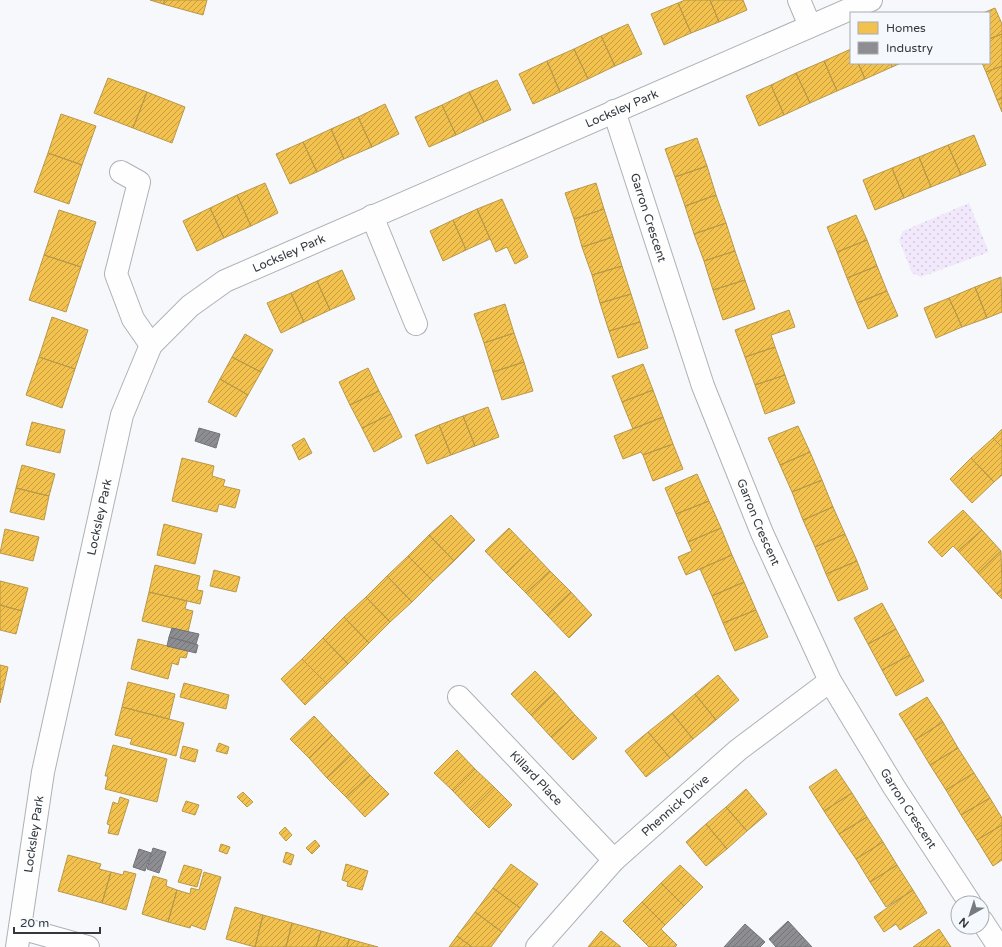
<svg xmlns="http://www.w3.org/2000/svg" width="1002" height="947" font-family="'Varela Round',sans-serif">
<defs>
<pattern id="grass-dots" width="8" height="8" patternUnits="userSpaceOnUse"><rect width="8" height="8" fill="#f2e8fc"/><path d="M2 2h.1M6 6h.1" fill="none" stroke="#d0c8d9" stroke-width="1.8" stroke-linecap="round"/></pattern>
<pattern id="homes-hatch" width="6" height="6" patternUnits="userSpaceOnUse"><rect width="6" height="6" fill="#f2c14e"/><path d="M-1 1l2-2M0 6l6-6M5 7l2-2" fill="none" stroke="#c59e42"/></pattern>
<pattern id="industry-hatch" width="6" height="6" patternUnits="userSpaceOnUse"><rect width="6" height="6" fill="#8d8d92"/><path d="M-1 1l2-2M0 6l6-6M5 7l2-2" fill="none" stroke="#747479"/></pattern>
</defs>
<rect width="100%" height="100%" fill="#f6f8fb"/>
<path fill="url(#grass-dots)" d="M969 203 989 252 921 277 912 273 899 240 903 231Z"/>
<path fill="url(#homes-hatch)" stroke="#b89849" d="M150 0H165L163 4Z
M165 0H207L203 15 163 4Z
M685 0H710L719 22 691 33 678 3Z
M710 0H743L747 10 719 22Z
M678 3 691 33 664 45 651 14Z
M995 8 1002 24V34L989 39V13H983Z
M628 24 642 54 615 66 601 36Z
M1002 34V66L986 72 982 63H989V39Z
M601 36 615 66 588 79 574 49Z
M574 49 588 79 560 92 547 61Z
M851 49V63H858L865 79 837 91 824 61Z
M547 61 560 92 533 104 519 74Z
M824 61 837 91 810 103 796 73Z
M858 63H891L892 67 865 79Z
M891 63H901L892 67Z
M1002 66V98L997 100 986 72Z
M796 73 810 103 784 115 771 85Z
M108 78 147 92 133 128 94 113Z
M497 80 511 110 484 122 469 92Z
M771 85 784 115 759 126 746 96Z
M147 92 185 107 172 143 133 128Z
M469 92 484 122 456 135 442 105Z
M1002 98V112L997 100Z
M385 104 399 134 372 147 358 117Z
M442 105 456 135 429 147 415 117Z
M61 114 96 126 82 165 48 153Z
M358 117 372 147 344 159 331 129Z
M331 129 344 159 317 172 303 142Z
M974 135 986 165 961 175 948 145Z
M697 138 707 166 675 177 665 149Z
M303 142 317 172 290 184 276 154Z
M948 145 961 175 931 187 919 157Z
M48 153 82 165 69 204 34 192Z
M919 157 931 187 904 198 892 168Z
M707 166 716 195 685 206 675 177Z
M892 168 904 198 875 210 863 180Z
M265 183 278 213 251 226 237 195Z
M596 183 604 209 574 219 565 193Z
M237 195 251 226 224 238 210 208Z
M716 195 726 223 694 234 685 206Z
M502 199 528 257 515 264 507 247 496 252 477 209Z
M210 208 224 238 197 251 183 221Z
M477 209 490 239 466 250 453 220Z
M604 209 613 237 582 247 574 219Z
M59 210 96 222 81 267 44 255Z
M856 215 867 240 837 252 827 227Z
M453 220 466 250 443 261 430 231Z
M726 223 735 251 704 261 694 234Z
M613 237 622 266 592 275 582 247Z
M867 240 877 266 847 278 837 252Z
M735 251 745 280 713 290 704 261Z
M44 255 81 267 66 312 29 300Z
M622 266 631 294 600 303 592 275Z
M877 266 887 291 857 303 847 278Z
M342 270 355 299 330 310 317 281Z
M1001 277 1002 312 987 318 975 287Z
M745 280 755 309 723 320 713 290Z
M317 281 330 310 304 322 291 293Z
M975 287 987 318 962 327 949 298Z
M887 291 898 316 868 329 857 303Z
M291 293 304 322 281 333 267 303Z
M631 294 640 322 609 331 600 303Z
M949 298 962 327 936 338 924 308Z
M505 304 514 333 484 343 474 314Z
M789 310 795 327 771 335 775 347 745 357 735 330Z
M52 317 88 330 75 369 39 357Z
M640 322 648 348 618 358 609 331Z
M514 333 524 362 493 372 484 343Z
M245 334 273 350 261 372 232 357Z
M775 347 785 375 755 385 745 357Z
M39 357 75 369 62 408 26 395Z
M232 357 261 372 248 395 220 379Z
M524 362 533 391 502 400 493 372Z
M643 364 653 390 622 402 612 376Z
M368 368 379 391 350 405 339 382Z
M785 375 795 403 765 414 755 385Z
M220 379 248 395 236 417 208 402Z
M653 390 663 417 633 429 622 402Z
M379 391 391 414 362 428 350 405Z
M488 407 499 437 475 446 463 416Z
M391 414 402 437 374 452 362 428Z
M463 416 475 446 451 455 439 425Z
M663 417 673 444 643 455 641 452 623 459 614 436Z
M32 422 65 430 60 453 26 445Z
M439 425 451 455 427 464 415 435Z
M798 426 810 452 780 465 768 438Z
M1002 429V447L993 438Z
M304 438 312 453 299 460 292 445Z
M993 438 1002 447V475L994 482 971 458Z
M673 444 683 469 653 481 643 455Z
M810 452 822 480 792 492 780 465Z
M182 458 214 466 212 476 225 480 223 486 240 490 235 508 219 504 217 512 172 501Z
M971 458 994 482 972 503 950 479Z
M22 465 55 474 49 496 16 488Z
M697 474 709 501 676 514 665 488Z
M822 480 833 507 803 520 792 492Z
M16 488 49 496 44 520 10 512Z
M709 501 721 528 688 542 676 514Z
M833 507 845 534 815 547 803 520Z
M963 510 982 530 958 551 953 546 942 557 928 542Z
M451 515 475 540 454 561 429 535Z
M164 524 202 534 195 564 157 555Z
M509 528 530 550 506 573 485 551Z
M721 528 732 555 686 575 678 557 692 551 688 542Z
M5 529 39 537 33 561 0 553Z
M982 530 1001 551 978 573 958 551Z
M845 534 857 561 826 574 815 547Z
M429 535 454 561 433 581 408 556Z
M530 550 550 571 526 593 506 573Z
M1001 551 1002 590 997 594 978 573Z
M732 555 744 582 712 596 700 569Z
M408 556 433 581 412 602 387 576Z
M857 561 868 589 838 601 826 574Z
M155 565 200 576 197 590 203 591 200 604 149 592Z
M214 570 240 577 236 592 210 586Z
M550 571 571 592 547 615 526 593Z
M387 576 412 602 390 622 366 597Z
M0 581 28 588 22 611 0 605Z
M744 582 756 610 723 623 712 596Z
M1002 590V599L997 594Z
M149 592 187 601 185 609 193 611 188 632 142 621Z
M571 592 592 615 569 638 547 615Z
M366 597 390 622 369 643 344 617Z
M882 603 896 629 868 644 854 618Z
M0 605 22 611 16 634 0 630Z
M756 610 768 637 735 651 723 623Z
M344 617 369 643 348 664 323 638Z
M896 629 910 655 882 670 868 644Z
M323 638 348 664 327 684 302 659Z
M138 639 188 651 186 658 180 657 178 665 172 663 168 679 131 669Z
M910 655 924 681 896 696 882 670Z
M302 659 327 684 305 705 281 679Z
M0 665 8 667 3 690 0 689Z
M535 671 555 692 531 715 511 694Z
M718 675 739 700 716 720 695 694Z
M128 682 175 694 169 719 122 707Z
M184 683 229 695 226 709 180 697Z
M0 689 3 690 0 703Z
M555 692 575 715 551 737 531 715Z
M695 694 716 720 693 739 672 713Z
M927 697 943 722 915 740 899 714Z
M122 707 184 723 176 756 130 744 132 739 115 735Z
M672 713 693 739 670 758 648 732Z
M575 715 597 738 573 760 551 737Z
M314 716 332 735 309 758 290 739Z
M943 722 958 748 930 765 915 740Z
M648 732 670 758 646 777 625 751Z
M332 735 351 755 327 778 309 758Z
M219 743 229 747 227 754 216 751Z
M113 745 167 759 157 802 105 789 108 776H105Z
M183 746 198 750 195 762 180 758Z
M958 748 974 773 946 790 930 765Z
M457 750 475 769 453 791 434 773Z
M351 755 370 775 346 797 327 778Z
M475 769 494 787 471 810 453 791Z
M836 769 852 793 824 811 809 787Z
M974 773 990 798 961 815 946 790Z
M370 775 389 794 365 817 346 797Z
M494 787 512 805 489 828 471 810Z
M746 789 767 814 747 831 726 807Z
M243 792 253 802 247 807 237 797Z
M852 793 867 817 839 834 824 811Z
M120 797 129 800 118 835 108 833 110 825 107 824 113 802 118 804Z
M990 798 1002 818V825L977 840 961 815Z
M186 801 199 805 195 815 182 811Z
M726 807 747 831 727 849 706 824Z
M867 817 883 842 856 859 839 834Z
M706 824 727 849 706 866 686 842Z
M1002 825V860L993 866 977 840Z
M285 827 292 835 286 841 279 833Z
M315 840 320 846 312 854 306 848Z
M883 842 897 865 870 882 856 859Z
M221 844 230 847 227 854 219 851Z
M286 852 294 855 291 865 283 862Z
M68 855 101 864 99 869 111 872 102 903 58 891Z
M346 864 368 871 362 890 347 886 348 882 342 880Z
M511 864 538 884 520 908 493 888Z
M184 865 202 870 197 887 178 882Z
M680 865 703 887 684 906 661 883Z
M897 865 913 890 886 907 870 882Z
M124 871 136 874 126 910 102 903 111 872 123 875Z
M204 872 221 877 205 930 191 925 190 928 168 922 177 890 190 894 191 888 199 890Z
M153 876 167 880 166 886 177 890 168 922 142 914Z
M661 883 684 906 665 925 642 902Z
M493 888 520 908 502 932 475 912Z
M913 890 927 913 900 930 896 924 884 932 874 917Z
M642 902 665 925 661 929 677 945 675 947H649L623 921Z
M235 907 263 915 255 947 226 939Z
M475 912 502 932 491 947H472L457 936Z
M263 915 292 923 286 947H255Z
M292 923 321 931 316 947H286Z
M939 929 951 947H913Z
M321 931 349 939 347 947H316Z
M601 931 621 947H588Z
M457 936 472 947H449Z
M349 939 378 947H347Z"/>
<path fill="url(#industry-hatch)" stroke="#717479" d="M199 428 220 434 216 448 195 441Z
M172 628 199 634 196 644 169 637Z
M169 637 198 645 196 653 167 646Z
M153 848 166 852 159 873 147 869Z
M139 849 151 853 145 871 133 867Z
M788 921 812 947H776L769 939Z
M745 924 765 942 760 947H724Z"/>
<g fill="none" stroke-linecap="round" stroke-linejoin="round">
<defs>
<g id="minor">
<path d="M799 0 810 26"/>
<path id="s1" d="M614 111 703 386 762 533 830 681 894 787 970 903"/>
<path d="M121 172 139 182 116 274 133 319 151 345"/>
<path d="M372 216 416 324"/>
<path id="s2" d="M459 697 614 860"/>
<path d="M982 921 999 947"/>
<path d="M20 928 88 947"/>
<path id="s3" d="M17 947 43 772 122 415 151 345 190 306 225 281 871 0"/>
<path id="s4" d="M537 947 614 860 738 750 830 681"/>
</g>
</defs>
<use href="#minor" stroke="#aeb2b6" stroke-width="24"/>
<use href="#minor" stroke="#fefefe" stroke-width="22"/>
</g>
<g text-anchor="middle" stroke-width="4" stroke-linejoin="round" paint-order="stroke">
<g font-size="12" fill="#31383e" stroke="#f5f8fc">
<text dy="4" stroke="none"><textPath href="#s3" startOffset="1149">Locksley Park</textPath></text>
<text dy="4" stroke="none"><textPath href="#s1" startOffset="112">Garron Crescent</textPath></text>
<text dy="4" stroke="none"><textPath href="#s3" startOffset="786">Locksley Park</textPath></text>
<text dy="4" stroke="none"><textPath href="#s3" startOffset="438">Locksley Park</textPath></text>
<text dy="4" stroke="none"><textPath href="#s1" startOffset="436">Garron Crescent</textPath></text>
<text dy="4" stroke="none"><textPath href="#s2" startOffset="112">Killard Place</textPath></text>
<text dy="4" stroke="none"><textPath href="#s4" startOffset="198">Phennick Drive</textPath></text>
<text dy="4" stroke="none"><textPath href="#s1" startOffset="760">Garron Crescent</textPath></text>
<text dy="4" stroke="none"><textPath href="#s3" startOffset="114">Locksley Park</textPath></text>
</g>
</g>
<rect x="850" y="12" width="140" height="52" fill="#f5f8fc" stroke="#a7abb0"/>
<rect x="858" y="22" width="20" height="12" fill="#f2c14e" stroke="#a7abb0"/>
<text x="886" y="32" font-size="12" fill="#31383e">Homes</text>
<rect x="858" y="42" width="20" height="12" fill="#8d8d92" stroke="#a7abb0"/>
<text x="886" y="52" font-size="12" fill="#31383e">Industry</text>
<g transform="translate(970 915) rotate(219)"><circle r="19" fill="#f5f8fc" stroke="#a7abb0"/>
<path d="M0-3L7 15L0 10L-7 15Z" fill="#767b80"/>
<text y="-6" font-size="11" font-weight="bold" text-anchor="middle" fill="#31383e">N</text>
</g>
<path d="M14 927v6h86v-6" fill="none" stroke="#31383e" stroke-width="2"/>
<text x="20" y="927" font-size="12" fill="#31383e" stroke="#f5f8fc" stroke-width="3" paint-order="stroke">20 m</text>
</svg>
